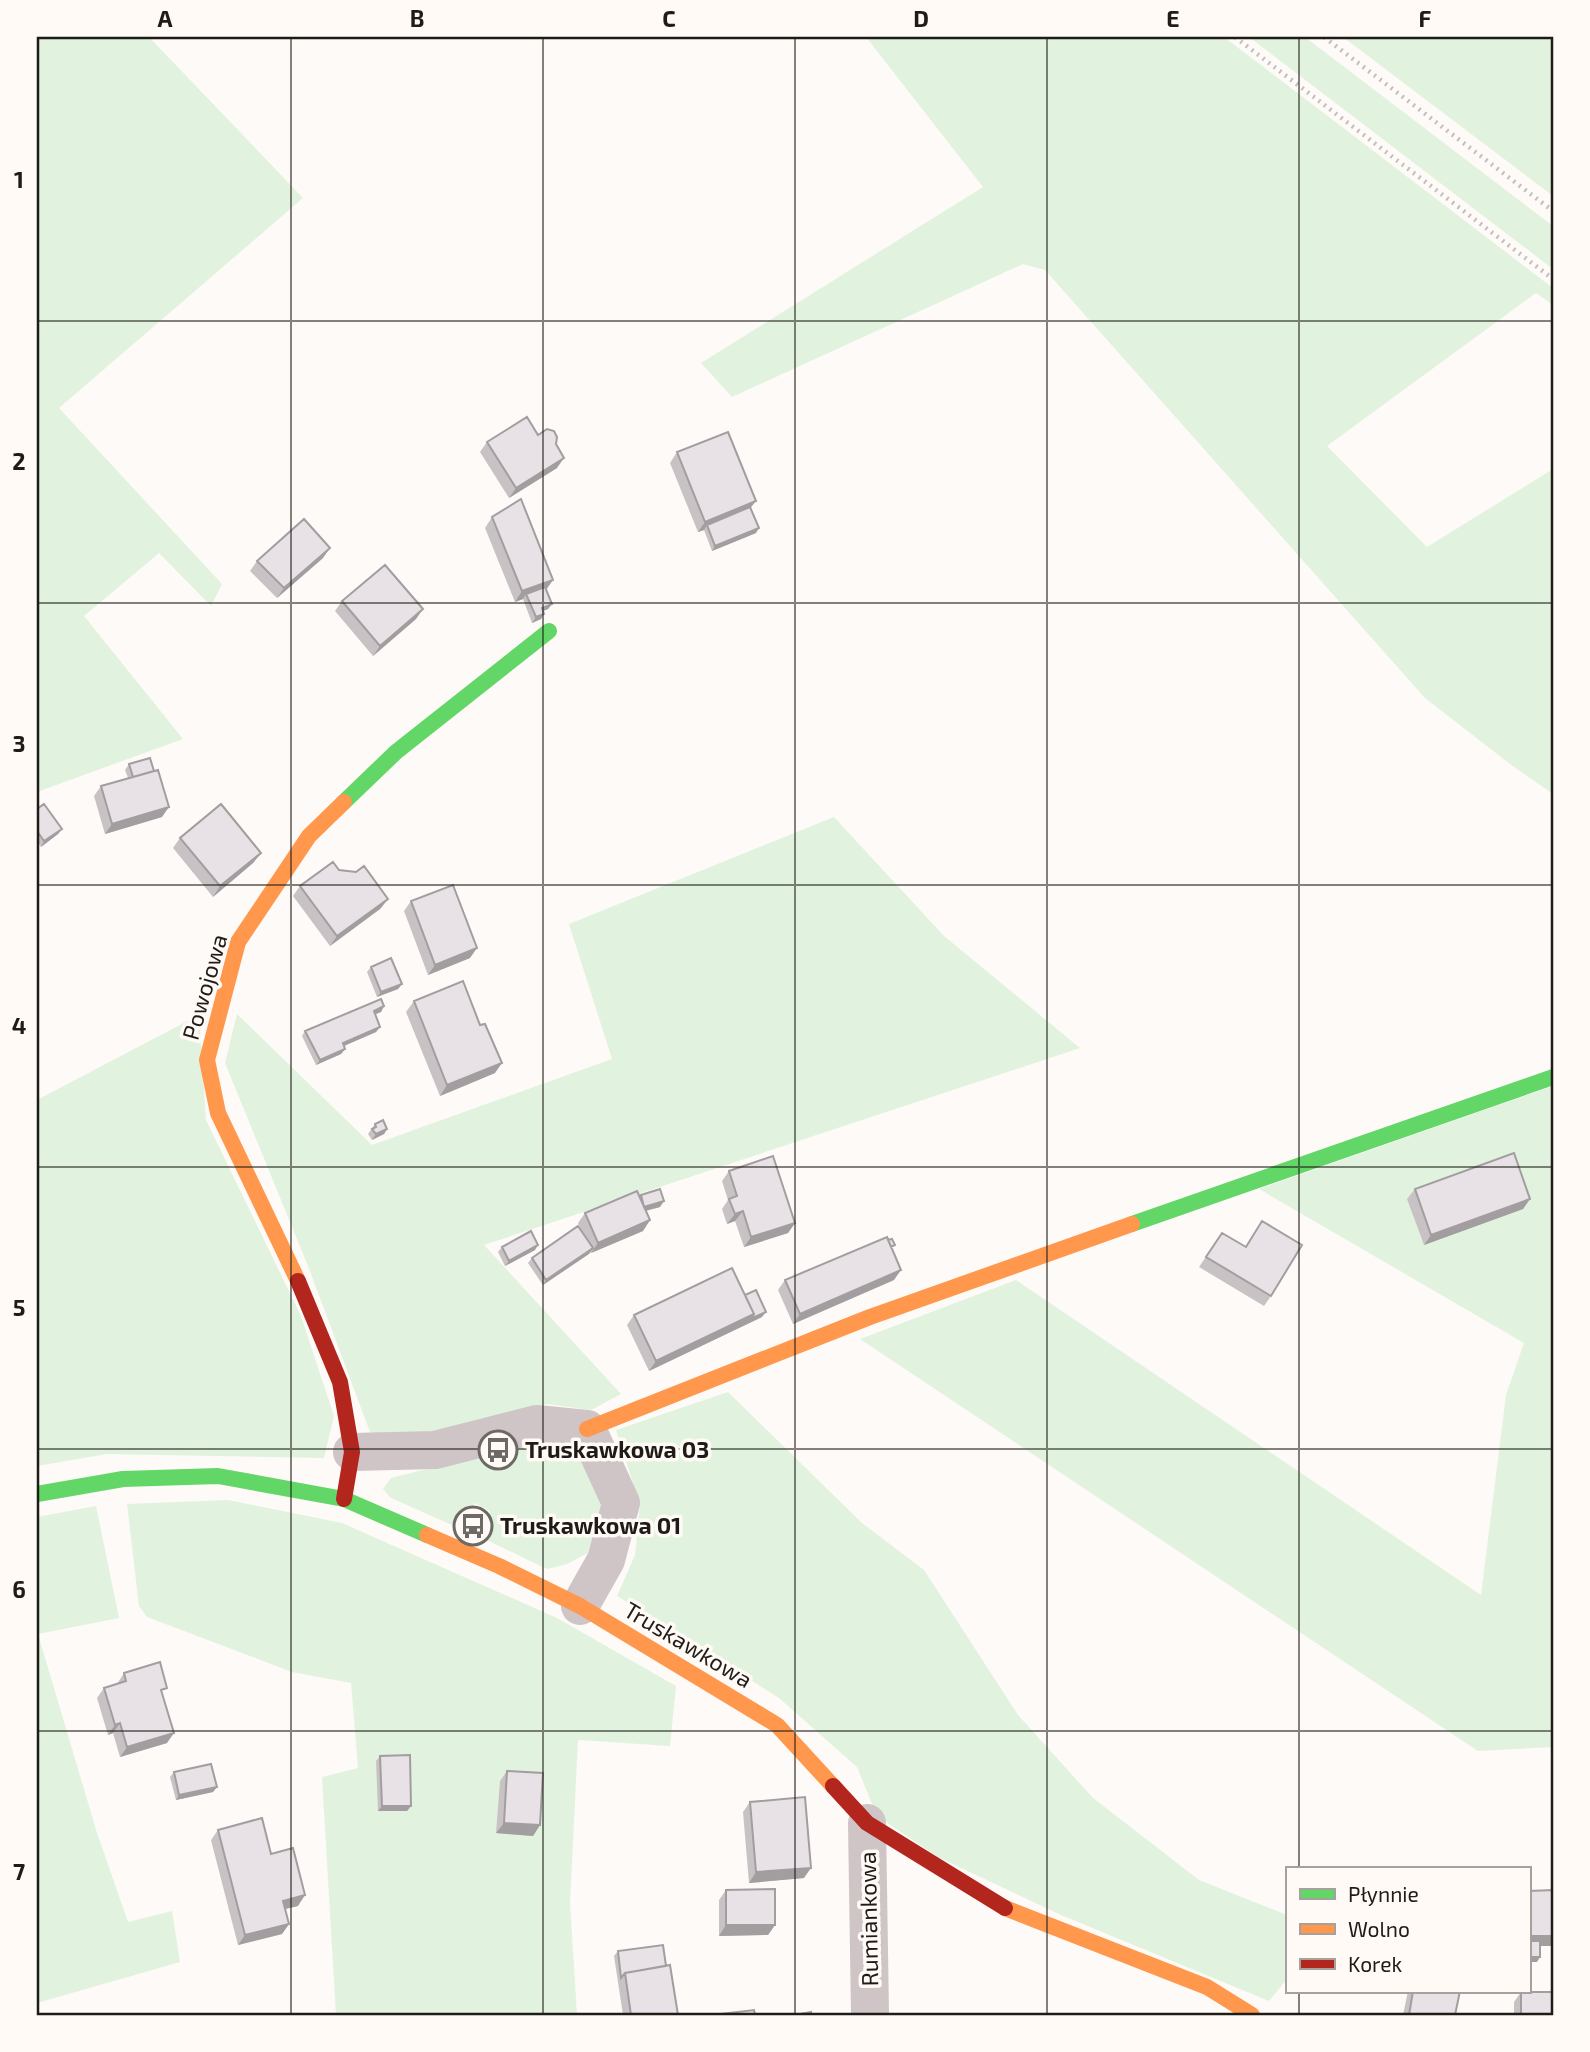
<svg xmlns="http://www.w3.org/2000/svg" width="1590" height="2052" font-family="'Exo 2',sans-serif">
<rect width="100%" height="100%" fill="#fdfaf7"/>
<path fill="#e1f3de" d="M37 37H149L303 198 59 408 222 584 211 606 159 553 84 616 183 739 37 792Z
M866 37H1224L1553 288V305L1536 293 1327 446 1427 547 1553 469V794L1510 764 1425 698 1045 270 1023 264 732 397 701 363 983 187Z
M1249 37H1305L1553 226V269Z
M1343 37H1553V196Z
M834 817 944 936 1080 1048 484 1245 621 1394 591 1410 546 1404 435 1433 373 1440 308 1266 225 1063 237 1014 372 1145 612 1059 569 924Z
M199 1015 206 1120 301 1316 334 1416 324 1458 107 1454 37 1466V1100Z
M1553 1086V1747L1478 1751 860 1339 1016 1280 1481 1595 1506 1395 1524 1343 1259 1189Z
M728 1392 862 1523 924 1570 1018 1715 1093 1798 1199 1880 1287 1915V1979L1269 2001 1061 1915 938 1857 877 1816 857 1767 779 1698 617 1596 635 1555 640 1505 616 1430Z
M539 1443C586 1448 583 1462 602 1500L588 1553 567 1564 547 1569 478 1536 490 1511 474 1503 465 1521 455 1516 452 1525 391 1498 383 1489 391 1478 515 1447Z
M228 1500 342 1523 557 1618 676 1686 670 1746 578 1740 570 1903 577 2015H336L322 1777 358 1768 351 1683 292 1672 147 1617 139 1606 127 1504Z
M96 1506 119 1618 38 1634 97 1833 128 1922 172 1911 180 1962 37 2003V1517Z"/>
<g fill="none" stroke-linecap="round" stroke-linejoin="round">
<path stroke="#c4bebd" stroke-width="4.5" stroke-dasharray="2 5" stroke-linecap="butt" d="M1235 37 1553 279
M1324 37 1553 211"/>
<path stroke="#cfc4c6" stroke-width="38" d="M352 1452 435 1450 537 1424 587 1429 621 1503 606 1560 580 1606
M867 1823 870 2015"/>
<path stroke="#63d668" stroke-width="16" d="M344 802 396 752 549 631
M1132 1224 1553 1077
M37 1494 123 1479 218 1476 344 1499 427 1535"/>
<path stroke="#ff974d" stroke-width="16" d="M298 1281 218 1113 207 1060 238 942 309 836 344 802
M587 1429 870 1317 1132 1224
M427 1535 499 1566 580 1606 777 1725 833 1786
M1005 1908 1207 1987 1252 2015"/>
<path stroke="#b3261e" stroke-width="16" d="M298 1281 340 1382 352 1452 344 1499
M833 1786 867 1823 1005 1908"/>
</g>
<path fill="#c8c2c5" d="M538 435 556 444 557 468 509 498 480 452 487 442Z
M677 452 751 508 756 533 712 551 704 530 698 532 670 463Z
M492 517 546 590 552 604 548 609 543 611 541 619 532 623 523 599 515 602 485 528Z
M323 558 277 598 250 571 257 561Z
M342 601 416 619 373 656 335 611Z
M129 764 162 817 105 834 94 796 101 786 128 778 125 770Z
M37 809 62 829 58 834 41 847 37 841Z
M180 838 261 853 253 863 213 897 173 848Z
M339 870 388 899 380 909 330 946 293 896 300 886Z
M411 901 470 958 428 975 404 911Z
M371 967 402 984 398 989 377 997 367 972Z
M414 1001 495 1073 440 1096 406 1012Z
M384 1006 381 1012 375 1014 380 1027 376 1032 344 1046 345 1049 341 1054 316 1065 302 1036 305 1031Z
M375 1124 387 1129 384 1134 372 1140 368 1134Z
M729 1171 795 1223 788 1233 744 1247 735 1221 727 1224 722 1209 728 1200 722 1181Z
M1415 1189 1530 1199 1523 1209 1424 1245 1407 1199Z
M641 1195 660 1207 646 1211 650 1220 643 1231 591 1253V1252L543 1285 528 1263 532 1258 582 1232 578 1223 585 1213 639 1197Z
M1262 1221 1271 1296 1264 1306 1199 1267 1222 1233 1245 1247Z
M502 1247 535 1250 505 1266 498 1252Z
M892 1249 894 1280 793 1324 778 1290 785 1280Z
M745 1295 762 1317 649 1371 627 1325 634 1315Z
M124 1673 162 1695 167 1743 120 1757 113 1733 108 1735 97 1698 104 1688 117 1684Z
M380 1756 411 1806 407 1811H378L376 1761Z
M507 1771 540 1825 533 1836 496 1833 500 1781Z
M174 1772 217 1787 213 1792 176 1800 170 1777Z
M750 1802 804 1878 749 1883 743 1812Z
M218 1830 271 1854 298 1906 285 1909 289 1924 282 1934 238 1945 211 1840Z
M726 1890 775 1925 768 1935 719 1936V1900Z
M618 1951 666 1966 678 2015H623L614 1956Z
M1408 1991H1460L1455 2015H1403Z
M1521 1992 1553 2015H1514V2002Z"/>
<path fill="#a29ea0" d="M564 458 557 468 509 498 516 488Z
M756 501 748 511 707 525 704 530 698 532 705 522Z
M759 528 756 533 712 551 715 546Z
M330 548 323 558 277 598 284 588Z
M553 580 546 590 526 594 523 599 515 602 522 591Z
M552 604 548 609 538 613 542 608Z
M423 609 416 619 373 656 380 646Z
M544 614 541 619 532 623 536 617Z
M169 807 162 817 105 834 112 824Z
M62 829 58 834 41 847 44 841Z
M261 853 253 863 213 897 220 886Z
M388 899 380 909 330 946 337 936Z
M477 948 470 958 428 975 435 965Z
M402 984 398 989 377 997 381 992Z
M384 1006 381 1012 371 1016 374 1011Z
M380 1027 376 1032 339 1048 343 1043Z
M345 1049 341 1054 316 1065 320 1060Z
M502 1063 495 1073 440 1096 447 1085Z
M387 1129 384 1134 372 1140 376 1134Z
M1530 1199 1523 1209 1424 1245 1431 1235Z
M664 1201 660 1207 640 1212 644 1207Z
M743 1211 735 1221 727 1224 735 1214Z
M650 1220 643 1231 591 1253 598 1243Z
M795 1223 788 1233 744 1247 751 1237Z
M538 1245 535 1250 505 1266 509 1261Z
M593 1248 589 1254 543 1285 546 1280Z
M901 1270 894 1280 793 1324 800 1314Z
M766 1312 762 1317 649 1371 656 1361 754 1314Z
M120 1723 113 1733 108 1735 115 1725Z
M174 1733 167 1743 120 1757 127 1747Z
M217 1787 213 1792 176 1800 179 1795Z
M382 1806H411L407 1811H378Z
M504 1823 540 1825 533 1836 496 1833Z
M811 1868 804 1878 749 1883 756 1872Z
M305 1895 298 1906 276 1911 283 1901Z
M289 1924 282 1934 238 1945 245 1935Z
M726 1925H775L768 1935 719 1936Z
M1529 1936H1553V1946H1529Z
M1529 1957H1540L1537 1962H1529Z"/>
<path fill="#e8e1e5" stroke="#a29ea0" stroke-width="2" d="M527 417 538 435 547 429 554 431 557 437 556 444 564 458 516 488 487 442Z
M728 432 756 501 705 522 677 452Z
M521 499 553 580 522 591 492 517Z
M750 507 759 528 715 546 707 525Z
M304 519 330 548 284 588 257 561Z
M385 565 423 609 380 646 342 601Z
M545 587 552 604 542 608 544 614 536 617 526 594Z
M150 758 154 771 133 777 129 764Z
M158 770 169 807 112 824 101 786Z
M44 804 62 829 44 841 37 831V809Z
M221 804 261 853 220 886 180 838Z
M333 862 339 870 356 872 364 866 388 899 337 936 300 886Z
M453 885 477 948 435 965 411 901Z
M391 958 402 984 381 992 371 967Z
M463 981 480 1025 485 1024 502 1063 447 1085 414 1001Z
M381 999 384 1006 374 1011 380 1027 343 1043 345 1049 320 1060 305 1031Z
M383 1120 387 1129 376 1134 372 1129 376 1127 375 1124Z
M1514 1153 1530 1199 1431 1235 1415 1189Z
M773 1156 795 1223 751 1237 743 1211 735 1214 729 1199 737 1196 729 1171Z
M660 1189 664 1201 644 1207 641 1195Z
M637 1191 650 1220 598 1243 585 1213Z
M1262 1221 1302 1245 1271 1296 1206 1257 1222 1233 1246 1247Z
M578 1226 593 1248 546 1280 532 1258Z
M531 1231 538 1245 509 1261 502 1247Z
M887 1237 901 1270 800 1314 785 1280Z
M892 1239 895 1245 891 1247 888 1240Z
M732 1268 754 1314 656 1361 634 1315Z
M756 1290 766 1312 750 1319 754 1314 745 1295Z
M160 1662 167 1688 161 1690 174 1733 127 1747 120 1723 115 1725 104 1688 126 1681 124 1673Z
M410 1755 411 1806H382L380 1756Z
M211 1764 217 1787 179 1795 174 1772Z
M507 1771 543 1773 540 1825 504 1823Z
M805 1797 811 1868 756 1872 750 1802Z
M262 1818 271 1854 293 1848 305 1895 283 1901 289 1924 245 1935 218 1830Z
M775 1889V1925H726V1890Z
M1553 1890V1936H1529V1891Z
M1529 1941H1540V1957H1529Z
M663 1945 666 1966 625 1973 621 1978 618 1951Z
M670 1965 678 2015H631L625 1973Z
M1413 1991H1460L1455 2015H1409Z
M1521 1992H1553V2015H1521Z
M754 2010 755 2015H712Z
M811 2012V2015H795Z"/>
<path fill="none" stroke="#1f1b17" stroke-width="2" stroke-opacity="0.55" d="M291 37V2015M543 37V2015M795 37V2015M1047 37V2015M1299 37V1868M37 321H1553M37 603H1553M37 885H1553M37 1167H1553M37 1449H1553M37 1731H1553M1299 1991V2015"/>
<defs>
<symbol id="bus-ring" viewBox="-11 -11 22 22"><circle r="9.5" fill="#fffaf5" stroke="#6d6965" stroke-width="1.5"/><path d="M-5-6H5V4H4V6H2V4H-2V6H-4V4H-5ZM-3.5-4V0h7V-4ZM-3.5 1.2v1.5H-2V1.2ZM2 1.2v1.5H3.5V1.2Z" fill="#6d6965"/></symbol>
</defs>
<g fill-rule="evenodd">
<use href="#bus-ring" x="476" y="1428" width="44" height="44"/>
<use href="#bus-ring" x="451" y="1504" width="44" height="44"/>
</g>
<g text-anchor="middle" stroke-width="7" stroke-linejoin="round" paint-order="stroke">
<g font-size="23" fill="#1f1b17" stroke="#fffaf5">
<text transform="translate(205 987) rotate(-74)" y="8">Powojowa</text>
<text transform="translate(688 1645) rotate(31)" y="8">Truskawkowa</text>
<text transform="translate(869 1919) rotate(-91)" y="8">Rumiankowa</text>
</g>
<g font-size="23" font-weight="bold" fill="#1f1b17" stroke="#fffaf5" text-anchor="start">
<text x="525" y="1458">Truskawkowa 03</text>
<text x="500" y="1534">Truskawkowa 01</text>
</g>
</g>
<rect width="1590" height="2052" fill="none" stroke="#fffaf5" stroke-width="77"/>
<rect x="1286" y="1867" width="245" height="126" fill="#fffaf5" stroke="#a5a19c" stroke-width="2"/>
<rect x="1300" y="1889" width="35" height="10" fill="#63d668" stroke="#a5a19c" stroke-width="2"/>
<text x="1348" y="1902" font-size="21" fill="#1f1b17">Płynnie</text>
<rect x="1300" y="1924" width="35" height="10" fill="#ff974d" stroke="#a5a19c" stroke-width="2"/>
<text x="1348" y="1937" font-size="21" fill="#1f1b17">Wolno</text>
<rect x="1300" y="1959" width="35" height="10" fill="#b3261e" stroke="#a5a19c" stroke-width="2"/>
<text x="1348" y="1972" font-size="21" fill="#1f1b17">Korek</text>
<rect x="38" y="38" width="1514" height="1976" fill="none" stroke="#1f1b17" stroke-width="2.5"/>
<g font-size="23" text-anchor="middle" font-weight="bold" fill="#1f1b17">
<text x="165" y="27">A</text>
<text x="417" y="27">B</text>
<text x="669" y="27">C</text>
<text x="921" y="27">D</text>
<text x="1173" y="27">E</text>
<text x="1425" y="27">F</text>
<text x="19" y="188">1</text>
<text x="19" y="470">2</text>
<text x="19" y="752">3</text>
<text x="19" y="1034">4</text>
<text x="19" y="1316">5</text>
<text x="19" y="1598">6</text>
<text x="19" y="1880">7</text>
</g>
</svg>
